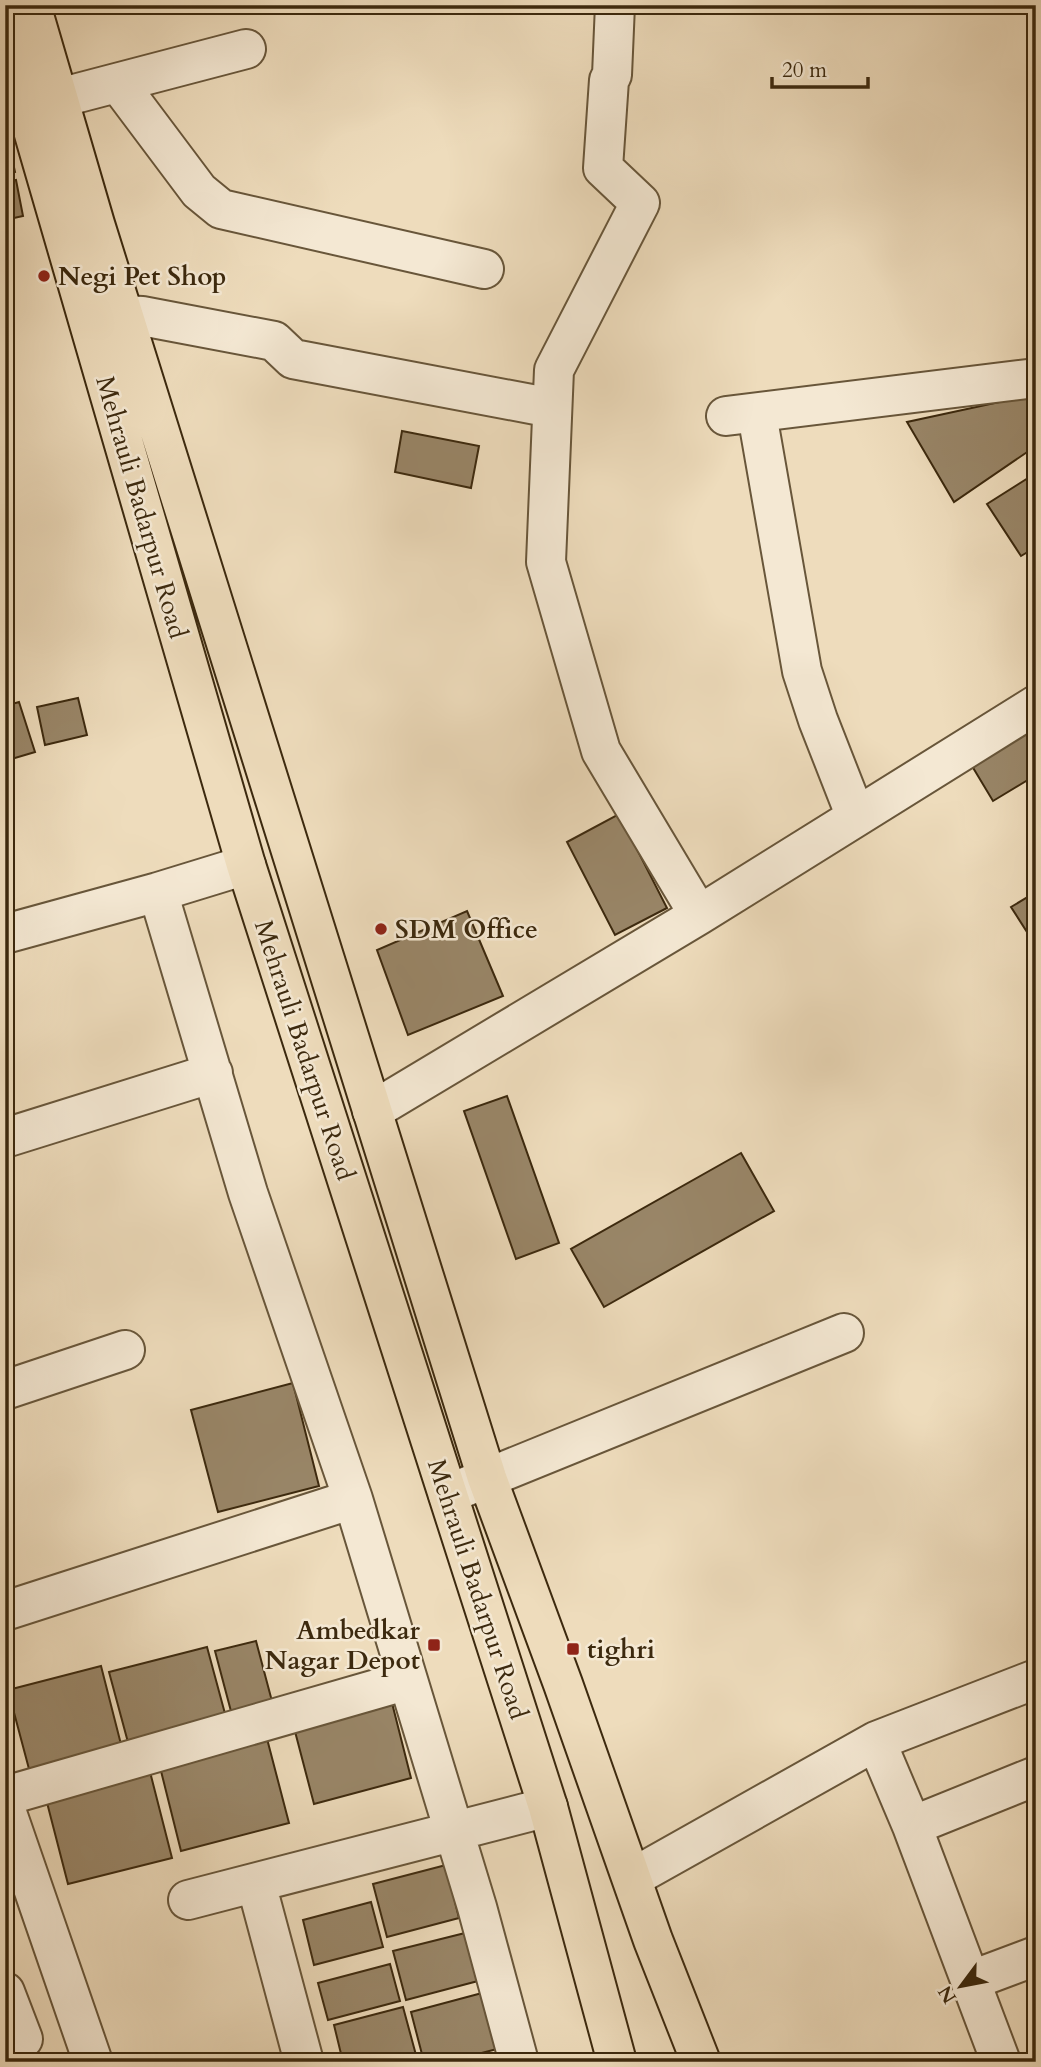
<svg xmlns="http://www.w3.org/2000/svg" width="1041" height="2067" font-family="Cardo,serif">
<rect width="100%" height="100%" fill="#eedcbc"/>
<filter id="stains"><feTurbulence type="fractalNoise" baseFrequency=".00286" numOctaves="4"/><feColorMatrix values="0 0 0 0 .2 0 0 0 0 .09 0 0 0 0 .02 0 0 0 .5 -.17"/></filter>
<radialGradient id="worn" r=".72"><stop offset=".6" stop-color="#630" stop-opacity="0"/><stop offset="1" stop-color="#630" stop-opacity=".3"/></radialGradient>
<path fill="#998668" stroke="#3c290e" stroke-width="2" d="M9 144 15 172 5 174V145Z
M16 180 23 216 5 220V182Z
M1036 394V446L954 502 907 422Z
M402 431 479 446 471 488 395 472Z
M1036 473V547L1021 556 987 504Z
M78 698 87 735 45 745 37 707Z
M19 702 35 752 5 761V706Z
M1036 713V775L993 801 966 756Z
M619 814 667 908 615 935 567 842Z
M1036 892V946L1011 907Z
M467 911 503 996 408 1035 377 950Z
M507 1096 559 1243 516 1259 464 1111Z
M741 1153 774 1211 604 1307 571 1249Z
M293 1383 319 1486 218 1512 191 1410Z
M256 1641 273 1705 232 1715 215 1651Z
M207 1647 227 1721 129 1746 109 1672Z
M101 1666 125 1760 33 1784 8 1690Z
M390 1695 411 1778 314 1804 292 1720Z
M265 1731 289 1823 181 1851 158 1759Z
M148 1764 172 1858 68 1884 44 1791Z
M446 1865 459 1918 387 1937 373 1884Z
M371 1902 383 1947 314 1965 303 1920Z
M465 1933 478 1981 406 2000 393 1951Z
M390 1964 400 2001 328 2020 318 1983Z
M482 1993 497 2049 447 2062H424L411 2012Z
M403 2007 416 2055 390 2062H343L334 2025Z"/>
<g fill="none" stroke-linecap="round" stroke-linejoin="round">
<defs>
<path id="minor" d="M615 5 612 75 609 80 603 168 640 203 554 370 546 562 601 751 699 915
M118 83 199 191 221 209 484 269
M59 98 246 49
M124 315 142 316 274 341 293 359 552 408
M757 414 802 671 818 720 856 817
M726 416 1036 378
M246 865 158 892 248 1193 353 1499 477 1907 519 2062
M5 934 158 892
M372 1111 699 915 1036 705
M5 1138 213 1073
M5 1390 125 1350
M448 1494 844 1333
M5 1611 353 1499
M5 1796 408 1680
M5 1807 93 2062
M912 1826 1036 1776
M632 1878 876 1741
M256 1883 304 2062
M188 1900 548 1807
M972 1980 1036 1956
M5 1992 23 2039
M1001 2062 912 1826 876 1741 1036 1679"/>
<path id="major" d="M31 5 95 224 487 1478 563 1684 653 1940 701 2062
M5 34 246 865 548 1807 617 2062"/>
</defs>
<use href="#minor" stroke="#68563a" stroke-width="42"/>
<use href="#major" stroke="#3c290e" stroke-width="42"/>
<use href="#minor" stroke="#f4e8d3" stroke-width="38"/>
<use href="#major" stroke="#eedcbc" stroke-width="38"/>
</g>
<g fill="#8f2418" stroke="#f4e8d3" stroke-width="2.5">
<circle cx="44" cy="276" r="7"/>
<circle cx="381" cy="929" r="7"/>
<rect x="427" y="1638" width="14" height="14" rx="3.5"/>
<rect x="566" y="1642" width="14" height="14" rx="3.5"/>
</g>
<g text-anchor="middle" stroke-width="5" stroke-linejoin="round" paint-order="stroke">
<g font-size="26" font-weight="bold" fill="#3c290e" stroke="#f4e8d3" text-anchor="start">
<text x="58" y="285">Negi Pet Shop</text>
<text x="395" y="938">SDM Office</text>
<text x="420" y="1639" text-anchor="end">Ambedkar<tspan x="420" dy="30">Nagar Depot</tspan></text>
<text x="587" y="1658">tighri</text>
</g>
<g font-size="26" fill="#3c290e" stroke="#f4e8d3">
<text transform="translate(142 507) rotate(74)" y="9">Mehrauli Badarpur Road</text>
<text transform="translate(305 1050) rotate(72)" y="9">Mehrauli Badarpur Road</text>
<text transform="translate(478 1589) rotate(72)" y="9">Mehrauli Badarpur Road</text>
</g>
</g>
<rect width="1041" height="2067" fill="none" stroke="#eedcbc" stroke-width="28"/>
<rect x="7" y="7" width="1027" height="2053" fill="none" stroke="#3c290e" stroke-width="3.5"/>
<rect x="14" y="14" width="1013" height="2039" fill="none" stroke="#3c290e" stroke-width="2"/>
<g transform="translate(961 1986) rotate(238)" stroke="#f4e8d3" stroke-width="5" paint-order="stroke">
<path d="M0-5L12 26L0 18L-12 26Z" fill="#3c290e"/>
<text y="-10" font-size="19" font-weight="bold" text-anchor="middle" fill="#3c290e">N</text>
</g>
<path d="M772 77v10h96v-10" fill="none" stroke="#3c290e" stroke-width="3.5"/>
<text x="782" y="77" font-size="21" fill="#3c290e" stroke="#f4e8d3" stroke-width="5" paint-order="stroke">20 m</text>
<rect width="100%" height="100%" filter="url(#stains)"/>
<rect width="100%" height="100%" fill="url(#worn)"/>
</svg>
